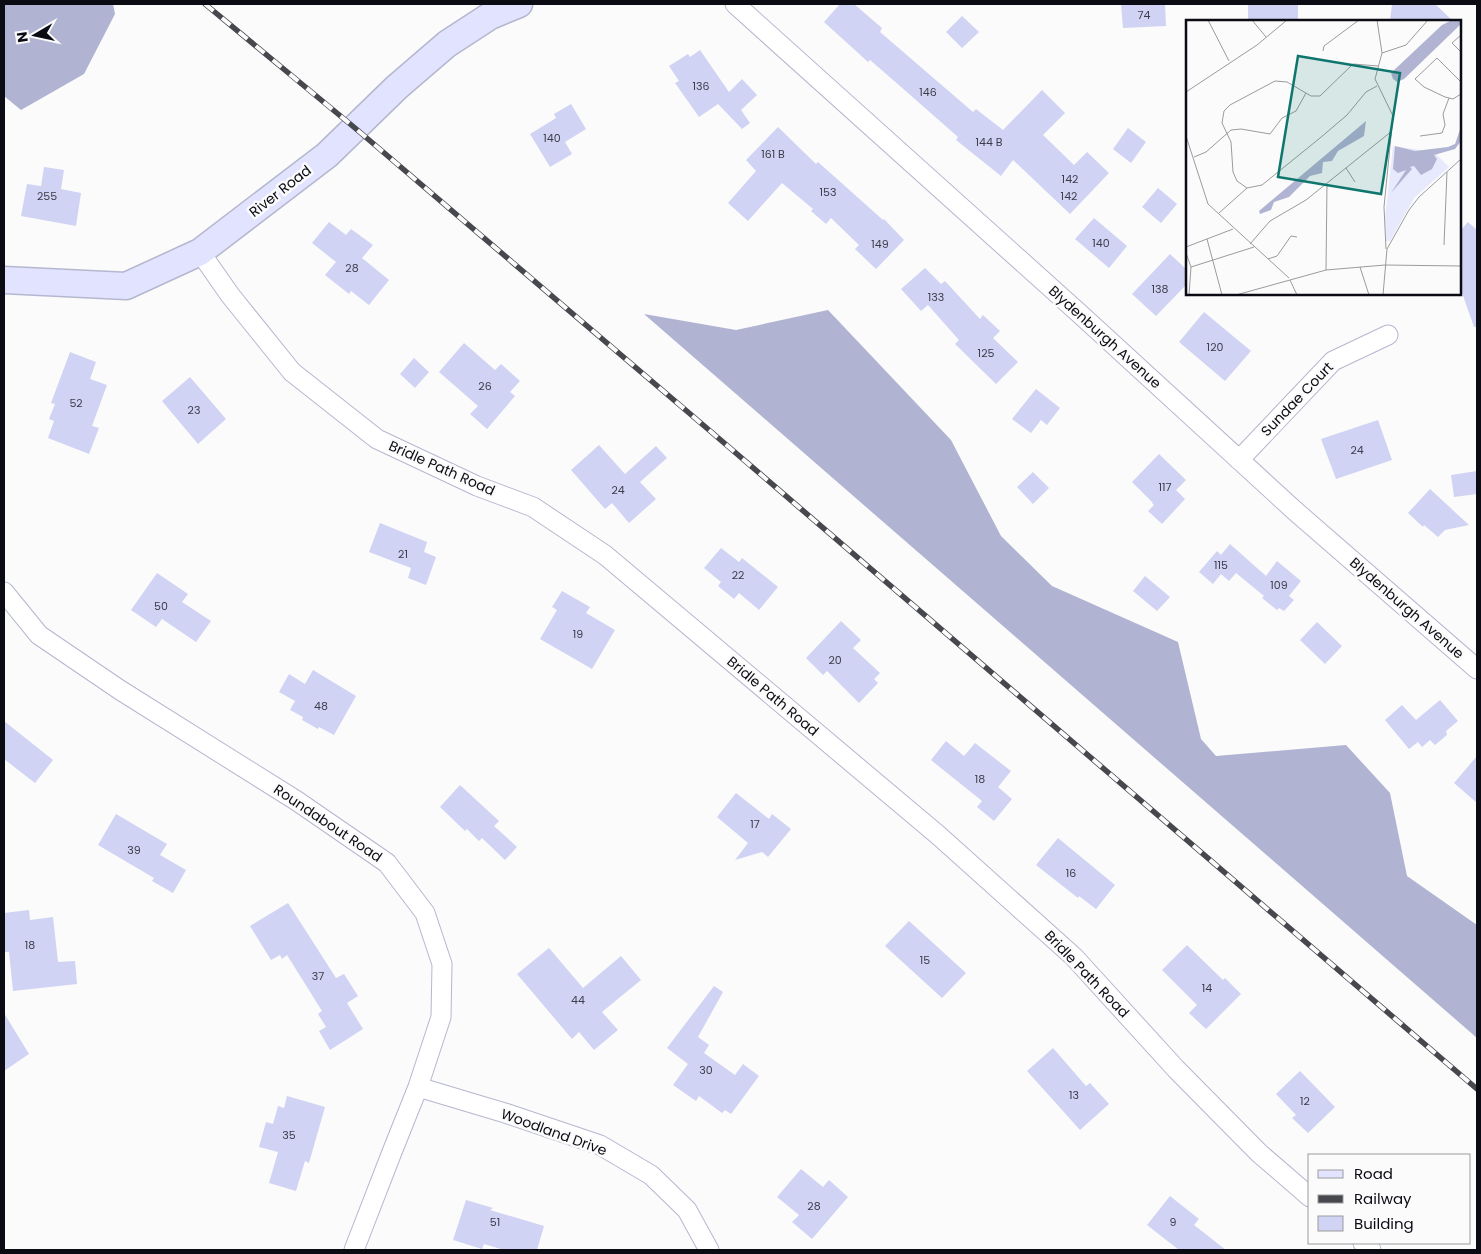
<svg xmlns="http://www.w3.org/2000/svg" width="1481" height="1254" font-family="Poppins,sans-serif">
<rect width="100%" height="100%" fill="#fbfbfb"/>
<path fill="#b0b3d2" d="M4 4H113L115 14 84 74 21 110 4 96Z
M828 310 951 440 1001 536 1052 586 1178 642 1201 739 1216 756 1346 745 1390 793 1407 876 1477 925V1038L644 314 736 330Z"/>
<path fill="#d0d3f3" d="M840 4H854L882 28 880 32 973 112 976 109 1003 130 1042 90 1065 113 1043 135 1074 165 1087 152 1109 173 1070 214 1013 160 1001 176 956 140 958 137 900 86 870 60 868 62 824 22Z
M1121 4H1165L1166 26 1123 28Z
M1248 4H1298V21H1248Z
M1392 4H1435L1453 21H1390Z
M962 16 979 32 962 48 946 32Z
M700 50 729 92 742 79 757 95 741 110 750 123 742 129 718 104 699 117 675 83 679 81 669 66 688 54 690 57Z
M571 104 586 129 565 142 572 154 550 167 530 134 556 118 554 114Z
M778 127 816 164 818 162 883 220 884 219 904 240 876 269 855 249 859 245 831 218 826 224 811 211 813 209 782 183 748 221 728 203 756 171 746 160Z
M1128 128 1146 142 1131 163 1113 149Z
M44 167 64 170 61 189 81 193 76 226 21 216 27 184 41 186Z
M1158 188 1177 204 1161 223 1142 207Z
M1094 218 1127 246 1109 268 1075 239Z
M329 222 346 235 351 229 373 245 362 258 389 280 369 305 351 291 349 294 325 275 336 262 312 243Z
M1468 222 1477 230V327H1474L1460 287V231Z
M1170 254 1187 270V284L1156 316 1132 294Z
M925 268 941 284 945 281 980 319 983 315 1000 331 993 338 1018 362 996 384 955 344 959 340 928 305 921 311 901 289Z
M1204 312 1251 351 1225 381 1179 342Z
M464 343 495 370 501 364 520 381 510 392 515 396 487 429 470 414 478 406 439 372Z
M70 352 96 362 90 379 107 385 92 426 99 428 89 454 48 438 54 421 49 419 55 404 51 403Z
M414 358 429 372 415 388 400 374Z
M190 377 226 419 198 444 162 401Z
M1036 389 1060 408 1047 425 1041 420 1031 433 1012 419Z
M1378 420 1392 460 1336 479 1321 439Z
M599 445 625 474 656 446 667 458 640 482 656 499 629 523 612 503 605 509 571 470Z
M1159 454 1186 480 1176 490 1185 499 1162 524 1148 511 1154 505 1152 503H1153L1132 482Z
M1477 471V494L1454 497 1451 475Z
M1033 472 1049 488 1033 504 1017 487Z
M1430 489 1469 525 1445 530 1438 537 1424 525 1423 527 1408 513Z
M380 523 427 542 424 552 436 557 426 585 408 578 411 568 369 552Z
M1230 544 1266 576 1277 561 1301 581 1289 596 1294 600 1284 611 1279 608 1277 610 1262 598 1264 596 1236 573 1229 581 1221 574 1213 584 1199 572 1217 551 1221 555Z
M721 548 739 562 742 558 778 587 759 610 739 593 734 599 718 586 721 582 704 568Z
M157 573 188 594 182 602 211 621 196 642 162 619 156 627 131 610Z
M1145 576 1170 597 1157 611 1133 591Z
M562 591 590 607 586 613 615 630 592 669 540 639 557 610 552 607Z
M841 621 861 640 853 648 880 673 874 679 878 683 859 703 827 671 823 675 806 658Z
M1317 622 1342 646 1325 664 1300 640Z
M313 670 356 696 334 735 319 727 318 729 302 720 303 717 290 710 295 701 279 692 289 674 305 684Z
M1440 700 1458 721 1446 731 1447 735 1435 745 1430 740 1422 747 1418 742 1409 749 1385 720 1402 705 1416 720Z
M4 721 53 760 35 783 4 759Z
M946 741 964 756 975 743 1011 771 998 787 1012 799 994 821 977 807 982 801 931 760Z
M1477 756V803L1454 783Z
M460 785 499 821 494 826 517 847 505 860 482 838 479 841 467 829 465 831 440 807Z
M736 793 769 819 772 814 791 829 768 857 762 852 735 860 748 843 717 817Z
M116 814 167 844 160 855 186 870 173 893 152 881 154 878 98 845Z
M1058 838 1115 885 1096 909 1079 896 1078 898 1036 865Z
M288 903 336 978 344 974 358 996 347 1003 363 1029 330 1050 319 1031 326 1027 318 1014 322 1011 287 955 282 959 280 955 271 960 250 926Z
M29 910 30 920 53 917 58 962 75 961 77 984 13 991 9 952H5L4 913Z
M909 921 966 973 942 998 885 946Z
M1187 945 1223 980 1225 978 1241 994 1206 1029 1189 1013 1197 1005 1162 970Z
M549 948 583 988 621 956 641 980 602 1012 618 1030 594 1050 579 1032 572 1039 517 974Z
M714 986 723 992 698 1037 709 1045 704 1053 735 1075 743 1064 759 1076 731 1114 725 1110 722 1113 699 1096 696 1101 673 1085 688 1064 667 1048Z
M4 1013 29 1054 4 1071Z
M1053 1048 1086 1086 1090 1083 1109 1104 1080 1130 1027 1071Z
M1300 1071 1335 1107 1308 1133 1292 1118 1296 1115 1276 1094Z
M287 1096 325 1107 309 1163 305 1161 296 1191 269 1183 278 1152 259 1147 266 1122 273 1124 278 1106 284 1108Z
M801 1169 823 1187 829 1180 848 1197 812 1239 792 1222 799 1215 777 1197Z
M1170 1196 1199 1219 1194 1225 1226 1250H1179L1147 1225Z
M466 1200 493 1208 490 1210 544 1226 537 1250H504L484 1244 482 1249 453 1240Z"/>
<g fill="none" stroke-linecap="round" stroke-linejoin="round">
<defs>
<path id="street" d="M735 4 1080 314 1294 510 1477 669
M200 252 230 295 292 372 377 439 477 486 533 507 605 555 938 835 1074 957 1176 1069 1259 1153 1310 1197
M1239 460 1333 361 1388 335
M4 592 39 635 120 690 297 801 387 863 425 913 442 964 441 1017 418 1087 392 1152 354 1250
M418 1087 505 1113 600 1145 651 1175 687 1210 709 1250
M1363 1243 1371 1250"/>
<path id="secondary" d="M4 280 126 286 200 252 327 155 397 87 447 44 490 16 519 4"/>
</defs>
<use href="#street" stroke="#b5b7cf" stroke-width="21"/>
<use href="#secondary" stroke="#b5b7cf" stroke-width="29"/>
<use href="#street" stroke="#fff" stroke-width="19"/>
<use href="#secondary" stroke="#e2e3ff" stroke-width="26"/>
<defs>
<path id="rail" d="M205 4 355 128 709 430 1477 1089"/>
</defs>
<use href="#rail" stroke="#47484e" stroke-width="5.5"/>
<use href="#rail" stroke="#fbfbfb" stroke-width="4" stroke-dasharray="11" stroke-linecap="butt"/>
</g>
<g text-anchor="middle" stroke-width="5" stroke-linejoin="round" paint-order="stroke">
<g font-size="11" fill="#3c3d4b">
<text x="1144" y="19">74</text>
<text x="701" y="90">136</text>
<text x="928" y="96">146</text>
<text x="552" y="142">140</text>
<text x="989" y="146">144 B</text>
<text x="773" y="158">161 B</text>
<text x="1070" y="183">142</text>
<text x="828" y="196">153</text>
<text x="47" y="200">255</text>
<text x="1069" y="200">142</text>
<text x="1101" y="247">140</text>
<text x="880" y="248">149</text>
<text x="352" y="272">28</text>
<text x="1160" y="293">138</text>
<text x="936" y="301">133</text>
<text x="1215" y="351">120</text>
<text x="986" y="357">125</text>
<text x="485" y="390">26</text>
<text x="76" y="407">52</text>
<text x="194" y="414">23</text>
<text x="1357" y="454">24</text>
<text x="1165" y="491">117</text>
<text x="618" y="494">24</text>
<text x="403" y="558">21</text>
<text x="1221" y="569">115</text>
<text x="738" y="579">22</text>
<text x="1279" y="589">109</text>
<text x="161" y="610">50</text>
<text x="578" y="638">19</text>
<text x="835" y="664">20</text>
<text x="321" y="710">48</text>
<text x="980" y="783">18</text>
<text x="755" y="828">17</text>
<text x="134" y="854">39</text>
<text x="1071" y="877">16</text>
<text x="30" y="949">18</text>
<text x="925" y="964">15</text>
<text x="318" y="980">37</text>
<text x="1207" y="992">14</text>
<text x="578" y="1004">44</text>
<text x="706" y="1074">30</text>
<text x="1074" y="1099">13</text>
<text x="1305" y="1105">12</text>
<text x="289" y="1139">35</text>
<text x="814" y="1210">28</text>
<text x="495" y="1226">51</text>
<text x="1173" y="1226">9</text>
</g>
<g font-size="14" fill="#0a0b13" stroke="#fbfbfb">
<text transform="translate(280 191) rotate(-38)" y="5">River Road</text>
<text transform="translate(1105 337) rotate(42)" y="5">Blydenburgh Avenue</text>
<text transform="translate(1297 399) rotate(-46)" y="5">Sundae Court</text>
<text transform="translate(442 468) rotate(24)" y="5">Bridle Path Road</text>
<text transform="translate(1407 608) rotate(41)" y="5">Blydenburgh Avenue</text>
<text transform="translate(773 696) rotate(40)" y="5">Bridle Path Road</text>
<text transform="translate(328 823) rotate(34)" y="5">Roundabout Road</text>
<text transform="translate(1087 974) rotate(46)" y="5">Bridle Path Road</text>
<text transform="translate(554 1132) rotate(20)" y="5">Woodland Drive</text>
</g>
</g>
<g transform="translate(1186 20)">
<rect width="275" height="275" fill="#fbfbfb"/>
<path d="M207 126 248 132 263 147 228 178 204 221H200L199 198Z" fill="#e7e9fc"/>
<path d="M266 0H275V4L218 59 211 62 207 59 205 53 256 5ZM180 101 178 116 152 131 146 141 137 142 136 153 124 156 103 177 88 182 85 190 74 194 73 191ZM275 107V121L269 129 248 135 251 139 246 149 235 155 228 146 224 147 226 149 205 173 220 150 212 153 207 149 209 126 229 131 262 127 269 124Z" fill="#b0b3d2"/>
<path fill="none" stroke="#9b9b9e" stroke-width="1" d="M22 0 43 41M66 0 80 17M191 0 196 33 189 59 207 96 198 187 200 229M275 15 266 23 275 32M137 31 138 26 173 0M196 33 220 25 242 0M275 62 251 38 229 59 238 67 259 77 267 79 275 74M191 66 180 72 161 95 134 118 76 165 61 168 51 161 47 152 45 122 36 103 38 91 44 85 89 61 101 62 125 76H134L167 44 192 46M0 72 71 25 101 0M0 116 22 184 103 258M234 116 256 113 259 105 257 94 263 78M8 137 20 132 45 110 55 109 84 114 96 98 110 91 120 73M160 148 169 162M33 193 61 168M21 219 36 275M64 224 84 201 120 180 206 111M258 225 261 152M0 227 47 209M0 233 5 247 3 275M82 239 91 236 105 216 111 217M5 247 68 227M174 247 183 275M140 250 141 164M104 260 111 275M50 275 140 250 199 245 275 246M197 275 201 229 223 190 233 177 275 139"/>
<path fill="#0f766e" fill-opacity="0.15" stroke="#0f766e" stroke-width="2.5" d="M112 36 214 53 195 174 92 157Z"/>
<rect width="275" height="275" fill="none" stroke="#0a0b13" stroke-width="2.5"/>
</g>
<rect width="1481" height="1254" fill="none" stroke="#0a0b13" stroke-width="10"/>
<rect x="1308" y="1154" width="162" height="90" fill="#fbfbfb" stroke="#9b9b9e"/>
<rect x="1318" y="1170" width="25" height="8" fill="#e2e3ff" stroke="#9b9b9e"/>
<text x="1354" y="1179" font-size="15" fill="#0a0b13">Road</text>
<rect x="1318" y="1195" width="25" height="8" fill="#47484e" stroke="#9b9b9e"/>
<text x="1354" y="1204" font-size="15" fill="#0a0b13">Railway</text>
<rect x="1318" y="1216" width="25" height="15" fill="#d0d3f3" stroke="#9b9b9e"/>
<text x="1354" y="1229" font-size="15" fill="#0a0b13">Building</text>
<g transform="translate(35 35) rotate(261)" stroke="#fbfbfb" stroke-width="4" paint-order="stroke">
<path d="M0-4L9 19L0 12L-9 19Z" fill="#0a0b13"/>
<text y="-8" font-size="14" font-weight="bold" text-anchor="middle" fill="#0a0b13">N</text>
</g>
</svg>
